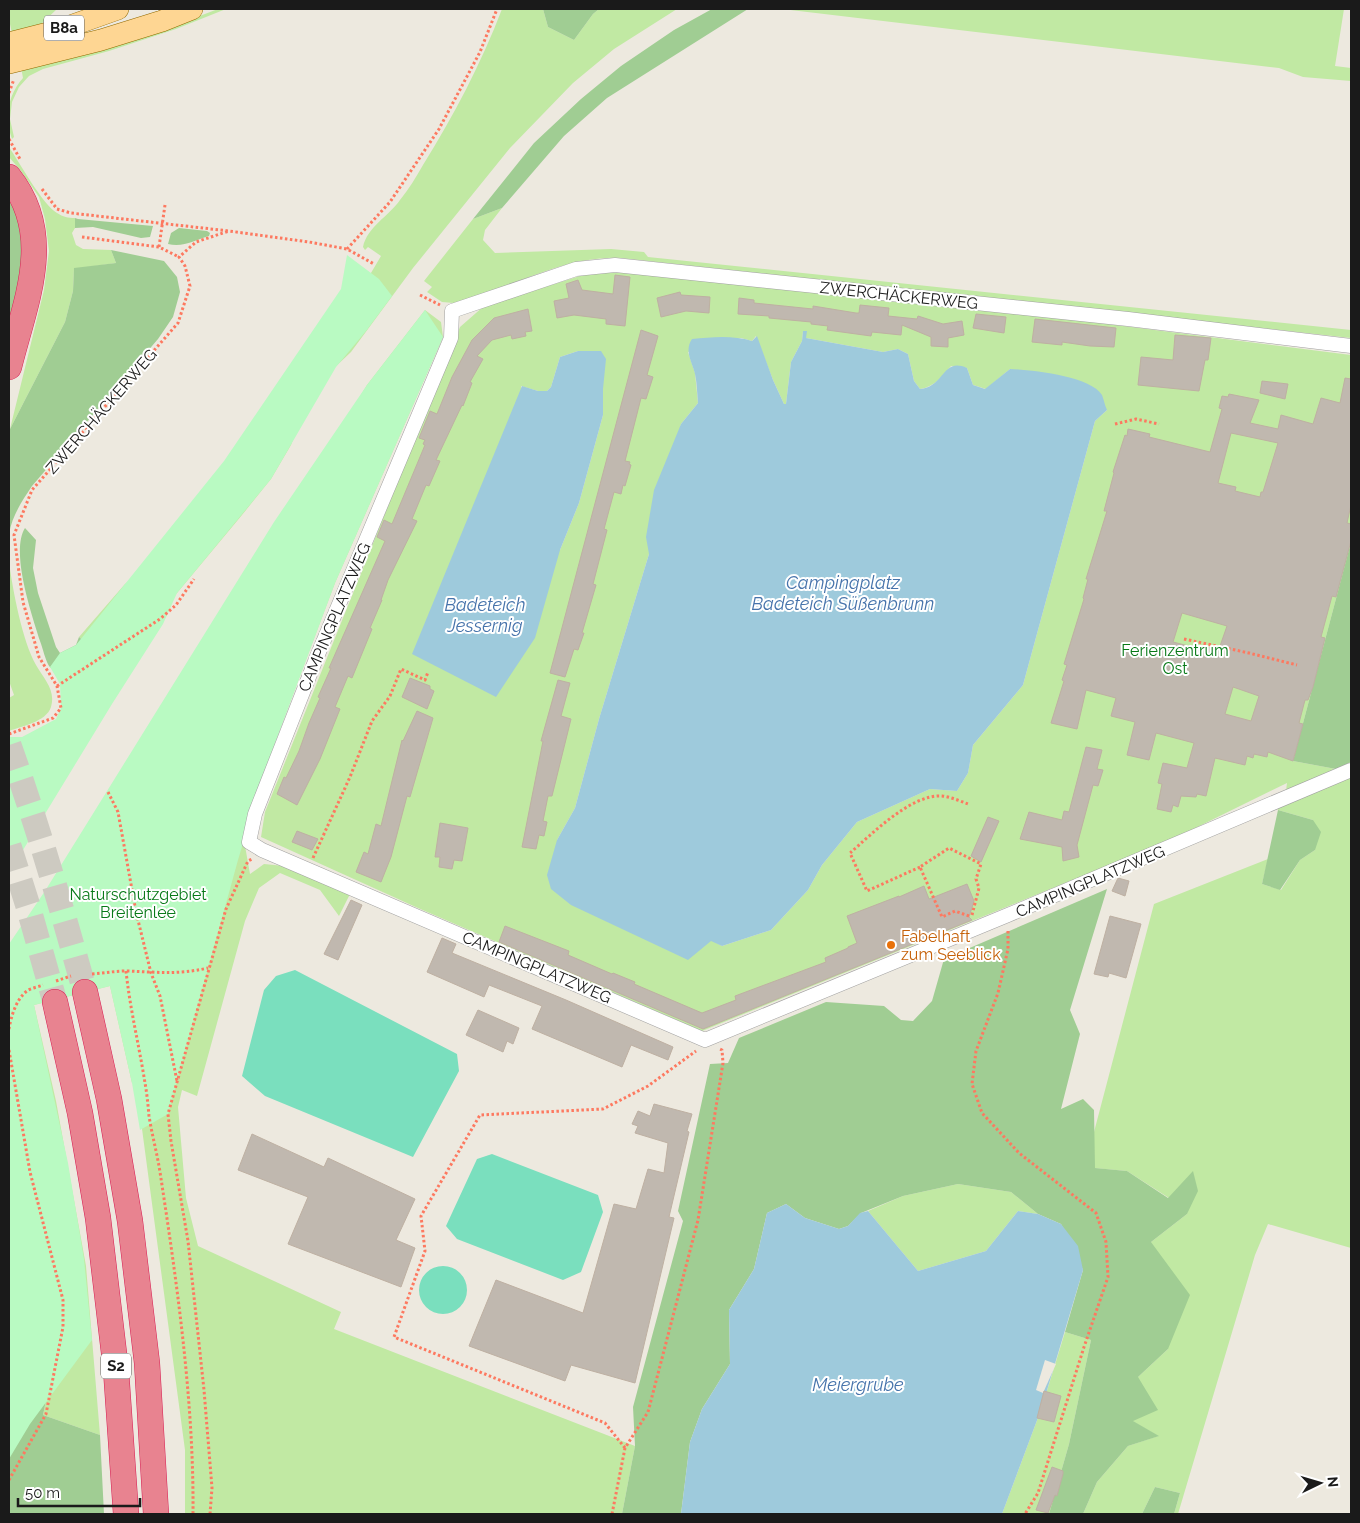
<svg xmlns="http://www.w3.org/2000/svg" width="1360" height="1523" font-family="Raleway,sans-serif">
<rect width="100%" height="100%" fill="#ede9df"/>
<path fill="#c1e9a3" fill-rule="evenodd" d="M9 9H57L38 27 12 34 9 19Z
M218 9H226L176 29 109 51 43 69 29 76 19 87 12 102 10 119 14 137 12 139C4 117 8 95 23 78L21 67 65 58 77 57 120 45 168 28Z
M502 9H543L548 27 574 40 593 14 599 9H677L614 49 573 83 510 148 413 268 351 352 332 370 298 426 291 445 271 479 242 515 177 593 98 654 79 637 125 584 200 526 368 278 381 256 368 247 365 250 363 247C367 227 389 216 400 200 409 189 416 177 423 165 454 115 481 64 502 9Z
M782 9H1344L1335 66 1351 68V81L1303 77 1279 68Z
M9 147C19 162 43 205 57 213 63 217 68 218 75 218V228L72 233 76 245 83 249 111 250 116 263 74 269 73 291 65 322 10 429 44 290 49 251 45 219 39 197 21 171 9 157Z
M502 208 485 230 483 240 495 253 611 249 644 252 648 257 1351 330V338L621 258C562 255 510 290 454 303L442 302 427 292 432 287 424 281 473 219Z
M618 272 974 307 1351 355V542L1293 761 1336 769 1312 781 1286 791 1287 783 1173 839 702 1031 418 908 261 837 265 812 460 327 484 306 583 275ZM803 331 806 332V338L883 352 898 349 908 354 914 381 920 389C934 387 942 377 951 366L967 368 973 385 986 389 1010 369 1107 410 1095 421 1023 685 973 745 968 773 957 791 930 789 857 822 822 865 808 890 771 930 722 946 711 940 557 840 575 808 599 719 649 554 681 424 698 403 695 373 688 352 741 338 752 341 756 336 773 380 784 404H786L791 362 802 341ZM578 351H601L603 415 579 503 560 550 521 386 538 391H547L551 387 560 357Z
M425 310 441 322 443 337 335 583 242 829 250 874 264 864 284 866 350 894 339 916 320 890 280 873 259 888 245 921 197 1096 182 1090 178 1107 186 1198 198 1246 341 1312 334 1329 635 1446 622 1514H185V1450L136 1084 132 1083 110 986 34 1005 56 1101 86 1266 100 1435 43 1415 55 1357 9 980 367 385Z
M9 562C13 591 22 640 36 665 44 679 56 690 51 707 46 722 22 726 9 731V698L14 695 9 681Z
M1351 776V1248L1268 1224 1255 1255 1178 1514H1174L1180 1493 1155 1487 1142 1514H1083L1097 1482 1128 1446 1158 1436 1132 1421 1138 1377 1168 1349 1151 1242 1187 1214 1193 1172 1169 1198 1127 1171 1094 1168V1132L1154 904 1268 859 1262 884 1281 890 1300 860 1315 850 1313 820 1278 810 1277 808Z
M958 1184 1011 1192 1038 1214 1018 1211 986 1251 918 1271 868 1211 903 1196Z
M1065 1332 1091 1340 1069 1444 1049 1514H1002L1042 1407Z"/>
<path fill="#a0cd93" d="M543 9H599L593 14 574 40 548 27Z
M712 9H748L607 98 564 136 502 208 473 219 534 143 581 99 621 66 674 30Z
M9 191 27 234 9 341Z
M75 218 78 219 153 226 150 237 141 238 93 227 75 228Z
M179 228 207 231 210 233 209 236C195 240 183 248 168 244L171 233Z
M111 250 164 261 177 277 180 292 173 317 158 339 32 486C22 501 12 516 9 534L10 429 65 322 73 291 74 268 116 263Z
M25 528 36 540 33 568 38 593 56 647 60 653 76 645 79 637 98 654 61 676C57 673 52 670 49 666 45 659 43 649 40 641 32 615 10 552 25 528Z
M1351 542V762L1336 769 1293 761Z
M1278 810 1313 820 1321 832 1315 850 1300 860 1280 890 1262 884Z
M1107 889 1070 1010 1080 1034 1061 1109 1083 1099 1094 1110 1095 1168 1127 1171 1168 1198 1193 1171 1198 1191 1187 1214 1151 1242 1190 1295 1168 1349 1138 1377 1158 1410 1133 1421 1159 1436 1128 1446 1097 1482 1083 1514H1049L1069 1444 1091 1340 1065 1332 1083 1270 1061 1224 1038 1214 1011 1192 958 1184 903 1196 861 1213 848 1226 839 1229 805 1218 786 1204 767 1213 754 1269 729 1310 730 1364 702 1409 690 1442 681 1514H622L635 1446 633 1407 683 1221 678 1211 710 1064 728 1063 739 1038 826 1002 884 1006 901 1020 913 1021 932 1001 944 959Z
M9 1072 55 1357 43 1415 100 1435 104 1514H9Z
M1155 1487 1180 1493 1174 1514H1142Z"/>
<path fill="#b9fac2" d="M347 255 379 279 392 296 366 331 336 367 271 479 177 593 163 624 112 704 9 873V737H22L56 719 61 708 60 684 50 667 60 653 76 645 224 461 341 289Z
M425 310 443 337 335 583 265 770 238 860 168 1114 140 1130 132 1083 110 986 34 1005 68 1163 84 1259 92 1340 30 1424 9 1459V944L45 891 274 522 367 385Z"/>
<path fill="#7adfbe" d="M295 970 457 1054 459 1071 413 1157 265 1096 242 1076 264 990 276 976Z
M492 1154 598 1195 603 1212 581 1272 563 1280 457 1239 446 1226 477 1159Z
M419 1290a24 24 0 1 1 48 0a24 24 0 1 1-48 0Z"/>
<path fill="#9ecadc" d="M803 331H807L806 338 883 352 898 349 908 354 914 381 920 389C945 387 942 357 967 368L973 385 985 389 1010 369C1032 370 1090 376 1102 395 1104 400 1105 406 1107 410L1095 421 1023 685 973 745 968 773 957 791 930 789 857 822 822 865 808 890 771 930 722 946 711 941 688 960 571 905 551 889 547 875 557 840 575 808 599 719 649 554 646 537 654 490 681 424 698 403C697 393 697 383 695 374 692 362 684 351 692 339 712 337 733 335 752 341L757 336 773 380 784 404H786L791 362 802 341Z
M578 351H601L606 359 603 389V415L579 503 560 550 535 638 496 697 412 654 522 386 538 391H547L551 387 560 357Z
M786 1204 805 1218 839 1229 848 1226 860 1213 868 1211 918 1271 986 1251 1018 1211 1038 1214 1061 1224 1078 1246 1083 1270 1042 1407 1002 1514H681L690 1442 702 1409 730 1364 729 1310 754 1269 767 1213Z"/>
<path fill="#ede9df" d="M1045 1360 1056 1364 1043 1393 1036 1390Z"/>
<path fill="#c0b8af" stroke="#beb0a2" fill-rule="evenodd" d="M615 275 630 277 625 326 606 324V319L574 315 557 318 554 301 569 298 566 284 578 280 582 290 613 294Z
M680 292 681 295 710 297 709 313 686 311 661 317 657 298Z
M739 298 754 300V303L813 309V306L856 313H859L860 305 889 308 888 316 917 319 918 316 943 324 962 321 964 335 948 338V347L931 346V337L902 325 901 335 872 332 871 336 827 330 828 326 811 324V322L769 318V316L738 314Z
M528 309 532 331 525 332 526 336 512 339 511 335 492 340 477 356 483 359 470 382 472 383 463 406 462 405 436 460 440 461 429 486 426 485 412 519 417 521 388 580 381 600H382L370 628 372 629 352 678 348 676 335 707 340 709 320 759 297 805 277 794 284 777 286 778 299 751 309 723 320 698 318 697 331 668H329L385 541 377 537 384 520 392 524 425 445 423 444 425 440 419 438 430 411 437 414 452 377 472 340 494 318Z
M976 314 1006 317 1004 333 973 328Z
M1035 319 1116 328 1114 347 1090 346 1062 342V345L1032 342Z
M641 330 658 336 647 375 653 377 646 399 641 398 625 461 630 462 629 464 631 465 625 486 623 485 621 494 614 492 604 529 607 530 593 584 596 585 582 633H584L578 650 574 649 565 677 550 673Z
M1175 335 1211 338 1208 360H1205L1199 391 1138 385 1141 357 1173 360Z
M1345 378 1351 379V505L1347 523 1351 524V541L1336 597 1332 596 1321 637 1325 638 1313 687 1308 700H1305L1299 723 1303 724 1293 761 1268 752 1267 757 1254 754 1253 758 1247 756 1245 765 1215 758 1206 796 1197 794 1196 797 1181 796 1178 807 1173 805 1171 812 1157 809 1162 784 1158 783 1163 763 1187 768 1194 743 1156 733 1149 760 1127 755 1135 722 1111 716 1116 698 1086 690 1077 729 1051 723 1064 681 1062 680 1067 665 1064 664 1084 599 1083 598 1088 579H1086L1107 511H1104L1114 473 1113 472 1125 435 1127 436 1128 429 1150 434 1149 437 1210 452 1222 409 1219 408 1222 396 1228 397 1229 394 1259 400 1250 423 1278 429 1281 415 1313 424 1321 398 1340 403ZM1231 433 1278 443 1263 492H1261L1260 497 1235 491 1236 487 1218 483ZM1182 613 1227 626 1219 649 1205 647 1204 650 1173 642ZM1233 687 1259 696 1251 721 1225 714Z
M1262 381 1288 384 1285 399 1260 393Z
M410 678 430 686V689L434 691 427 709 402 697Z
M558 680 570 683 561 716 571 719 552 796H548L543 821 547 822 544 836 539 835 536 849 522 847 543 741H541Z
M417 711 433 718 410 797 407 796 391 857 381 882 356 872 364 852 368 854 376 824 381 826 402 740 403 741Z
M1086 747 1102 750 1097 769 1103 770 1098 786 1093 785 1077 845 1079 857 1063 861 1062 847 1020 839 1029 812 1062 820 1064 811 1069 812Z
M988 817 999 821 981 862 971 856Z
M440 823 468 828 462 861 454 860 452 869 439 867 440 857H435Z
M297 831 318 839 312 850 292 842Z
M1118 878 1129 881 1125 896 1112 891Z
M967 884 974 901 969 917 972 920 703 1029 499 942 505 926 569 951 568 955 612 974 613 973 635 982 634 984 702 1013 736 1000 735 996 826 962 825 958 848 948V947L857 943 847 916 899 896V897L924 886 929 899Z
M351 900 362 905 338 960 324 954Z
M1110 916 1141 924 1126 978 1109 973 1108 977 1094 974Z
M442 938 456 944 452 953 566 1000 673 1047 668 1060 631 1045 622 1067 532 1029 542 1006 489 985 484 997 427 972Z
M478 1010 519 1028 513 1044 507 1041 503 1052 466 1035Z
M654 1104 692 1114 687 1131 689 1132 669 1217 674 1218 635 1383 571 1365 565 1381 469 1346 496 1280 583 1313 614 1204 636 1209 648 1169 664 1173 668 1143 635 1133 638 1126 632 1124 638 1111 650 1116Z
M252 1134 324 1167 328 1158 415 1199 396 1240 415 1248 401 1287 288 1244 308 1197 238 1170Z
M1044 1391 1061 1396 1054 1422 1037 1418Z
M1052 1467 1063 1471V1474L1057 1496 1055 1495 1048 1513 1036 1510Z"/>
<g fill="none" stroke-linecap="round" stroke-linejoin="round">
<path stroke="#cdcac1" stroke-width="25" stroke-dasharray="25 12" stroke-linecap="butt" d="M9 745C38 827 62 909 85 992
M9 846 28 906 55 1002"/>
<defs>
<path id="street" d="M1351 346 1128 319 615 265 576 269 452 311 451 338 316 659 255 814 249 842 262 850 705 1040 1008 915 1351 770"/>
<path id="primary" d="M9 43 56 31 118 9
M9 63 101 40 162 21 192 9"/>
<path id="highway" d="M9 177C56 236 25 302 9 367
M85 992 109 1099 130 1221 147 1363 156 1514
M55 1002 80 1113 98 1218 116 1370 126 1514"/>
</defs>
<use href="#street" stroke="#a1a1a1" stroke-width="15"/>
<use href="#primary" stroke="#916900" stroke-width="22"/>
<use href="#highway" stroke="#d81f54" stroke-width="26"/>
<path stroke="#fd7960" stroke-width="3" stroke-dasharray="2.5 2.5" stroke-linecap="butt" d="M9 93 14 79
M9 139 21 161
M42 189 57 209 71 213 229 231 309 242 347 249 374 264
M82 237 159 247 179 257
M159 247 165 205
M347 249 390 202 439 129 480 52 497 9
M420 295 440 305
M1115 424 1136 419 1159 424
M1184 639 1249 653 1297 665
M57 686 160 619 176 605 194 579
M9 734 53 718 61 708 57 686 39 657 23 602 14 535 32 490 178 323 190 286 185 266 179 257 196 242 229 231
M108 792 118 812 136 912 151 973 160 996 177 1081
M313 858 350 777 372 721 390 696 401 669 425 680 428 672
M920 867 867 891 850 853C872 834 911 794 942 796 951 797 960 801 968 804
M969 916 955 911 942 917 920 867 949 848 981 864 976 879 979 888 972 915
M1008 931V949L998 993 976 1051 972 1084 982 1113 1019 1153 1096 1213 1106 1242 1108 1277 1084 1347 1038 1493 1025 1514
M126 971C130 1009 139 1045 145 1083 147 1094 148 1105 149 1116 152 1135 157 1153 160 1172 177 1283 194 1402 193 1514
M92 974C104 973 115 971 127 971 157 972 177 975 208 968
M56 981 71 976
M9 1029C11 1017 16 999 27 991 31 988 38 987 43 985
M9 1050 30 1172 63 1300V1327L46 1414 9 1480
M625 1448 605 1423 394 1337 425 1251 421 1216 480 1115 603 1109 648 1086 696 1051
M210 1514 212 1488 204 1390 188 1241 171 1141 168 1114 226 909 248 861 252 859
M612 1514 625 1448 648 1412 698 1220 723 1063 722 1050 720 1049"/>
<use href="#street" stroke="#fff" stroke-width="14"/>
<use href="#primary" stroke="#fed693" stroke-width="21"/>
<use href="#highway" stroke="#e88390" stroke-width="25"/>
</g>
<circle fill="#e8710a" stroke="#fff" stroke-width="2" cx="891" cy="945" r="5"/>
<g text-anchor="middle" stroke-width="4" stroke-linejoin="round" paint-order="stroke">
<g fill="#fff" stroke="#5f5f5f" stroke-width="1">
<rect x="44" y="15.5" width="40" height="25" rx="4"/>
<rect x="101" y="1353.5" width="30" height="25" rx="4"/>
</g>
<g font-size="15" font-weight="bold" fill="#1a1a1a">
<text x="64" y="33">B8a</text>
<text x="116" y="1371">S2</text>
</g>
<g font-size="16" fill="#1a1a1a" stroke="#fff">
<text transform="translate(899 295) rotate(6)" y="6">ZWERCHÄCKERWEG</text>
<text transform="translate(101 411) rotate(-49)" y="6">ZWERCHÄCKERWEG</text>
<text transform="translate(334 617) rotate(-67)" y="6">CAMPINGPLATZWEG</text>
<text transform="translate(1090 881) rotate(-23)" y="6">CAMPINGPLATZWEG</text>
<text transform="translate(537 967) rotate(23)" y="6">CAMPINGPLATZWEG</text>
</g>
<g font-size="16" fill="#087918" stroke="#fff">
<text x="1175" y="656">Ferienzentrum<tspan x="1175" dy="18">Ost</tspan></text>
<text x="138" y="900">Naturschutzgebiet<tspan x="138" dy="18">Breitenlee</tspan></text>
</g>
<g font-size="16" fill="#c56008" stroke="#fff" text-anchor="start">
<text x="901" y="942">Fabelhaft<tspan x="901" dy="18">zum Seeblick</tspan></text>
</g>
<g font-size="18" font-style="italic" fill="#4673ab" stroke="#fff">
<text x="843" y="589">Campingplatz<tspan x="843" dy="21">Badeteich Süßenbrunn</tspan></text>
<text x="485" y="611">Badeteich<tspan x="485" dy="21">Jessernig</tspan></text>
<text x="858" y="1391">Meiergrube</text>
</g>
</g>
<rect width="1360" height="1523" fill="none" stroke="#1a1a1a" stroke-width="20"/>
<g transform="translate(1320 1483) rotate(85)" stroke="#ffffff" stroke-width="4" paint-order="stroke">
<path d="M0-4L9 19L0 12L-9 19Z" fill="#1a1a1a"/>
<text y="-8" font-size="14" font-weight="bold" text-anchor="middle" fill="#1a1a1a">N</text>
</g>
<path d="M18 1498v8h122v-8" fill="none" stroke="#1a1a1a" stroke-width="2.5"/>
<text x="25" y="1498" font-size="15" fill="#1a1a1a" stroke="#ffffff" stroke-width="4" paint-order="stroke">50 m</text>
</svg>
